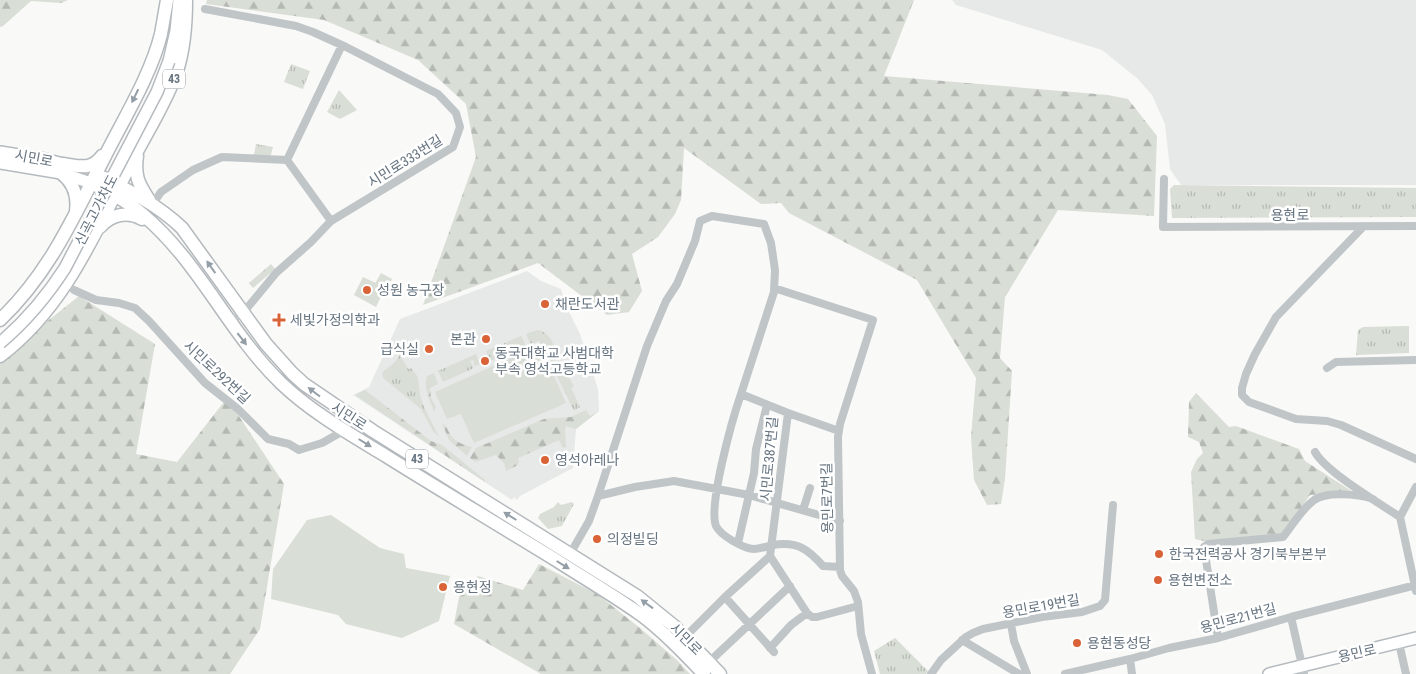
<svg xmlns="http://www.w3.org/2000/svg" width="1416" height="674" font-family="'Roboto Condensed','Noto Sans KR',sans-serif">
<defs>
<pattern id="grass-tufts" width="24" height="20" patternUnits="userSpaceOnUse" patternTransform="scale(1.25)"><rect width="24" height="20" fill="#d9ded6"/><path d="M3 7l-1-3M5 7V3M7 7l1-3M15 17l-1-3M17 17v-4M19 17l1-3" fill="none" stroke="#b4b9b3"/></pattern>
<pattern id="forest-firs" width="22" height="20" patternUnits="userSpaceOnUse" patternTransform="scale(1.25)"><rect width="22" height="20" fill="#d9ded6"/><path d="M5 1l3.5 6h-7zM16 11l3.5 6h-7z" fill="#b4b9b3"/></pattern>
</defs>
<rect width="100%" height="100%" fill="#f9f9f7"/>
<path fill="#e7e8e8" d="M952 0H1416V185H1181L1170 169 1165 124 1152 95 1138 79 1102 50 956 5Z
M527 271 541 281 561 289 566 306 580 334 598 389 599 411 576 429 573 468 520 496 517 500 514 497 512 500 353 395 369 387 400 319Z"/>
<path fill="url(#grass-tufts)" d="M291 64 310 71 303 89 284 82Z
M339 90 357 110 340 119 327 112Z
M256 144 273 147 270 158 254 155Z
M1174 185 1416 188V217L1172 218 1170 189Z
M271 264 275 269 253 288 249 283Z
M381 273 392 279 385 293 373 287Z
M1409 326V353L1356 355 1358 330 1363 327Z
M537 330C551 332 554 346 559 358L550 362 539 341 530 344 526 334Z
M521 336 526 346 490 361 486 351Z
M476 354 480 364 475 366 473 360 470 361 474 368 443 382 438 371Z
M400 355 408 369 411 368 418 377 420 395 424 407 439 437 433 431 421 409 383 378 382 373 395 362Z
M565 370 574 387 571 388 580 407 574 411 556 374Z
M558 502 561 505 572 502 574 504 562 526 548 529 538 518 540 514 554 507Z
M895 638 928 671 926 674H880L874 651Z"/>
<path fill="url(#forest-firs)" d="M0 0H68L61 3 31 1 3 26 0 27Z
M207 0H914L884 76 1108 95 1128 99 1157 136 1154 216 1058 210 1005 297 1000 358 1012 371 1005 479 1001 504 987 505 974 480 971 437 976 378 917 280 789 213 781 203 761 204 684 148 681 200 675 214 658 237 632 254 642 291 629 312 607 315 538 263 423 305 476 157 466 104 418 60 324 20 206 4Z
M79 296 155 344 136 454 177 462 227 398 284 484 260 629 230 674H0V359Z
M434 373 438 384 430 388 431 398 436 407 434 412C430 400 423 388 427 376Z
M365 390 431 441 442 445 485 480V482L355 395Z
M1196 393 1229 427 1236 426 1299 449 1305 461 1353 492 1310 495 1281 537 1212 543 1195 539 1191 472 1197 459 1203 453 1199 442 1188 437 1189 402Z
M586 410 590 416 599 411 576 429 566 426 565 429 566 447 563 448 559 440 518 458 519 461 518 465 506 471 504 463 496 455 475 462 470 458 476 448 544 419 571 417Z
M442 423C448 427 448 432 452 437 457 443 465 445 472 447L467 456 449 440Z
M539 564 597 594 640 628 678 661 690 674H541L454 624 459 597 478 576 523 590Z"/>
<path fill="#d9ded6" d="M363 277 376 283 374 287 383 292 376 307 354 295Z
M540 345 566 403 474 443 461 414 447 419 435 392Z
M331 515 380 548 404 554 406 568 450 576 439 621 402 638 346 624 338 615 271 599 273 569 307 520Z"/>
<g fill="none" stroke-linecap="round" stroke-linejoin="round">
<defs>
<path id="secondary" d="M169 61 176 31 179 0
M0 152 45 159 70 166
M0 163 61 173 91 183
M1269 674 1416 638"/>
<path id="primary" d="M137 156C134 177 139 184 149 200
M63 164C79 166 91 171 102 156
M61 173C73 182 78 196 76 211
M96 174C126 189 157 204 182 228L266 344 292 373 304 384 373 431 637 596 674 626 720 674
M91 183C109 192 127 201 142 214 199 261 228 332 281 383 311 412 350 434 386 456 442 491 499 525 556 560 584 578 613 595 640 614 663 631 684 653 704 674
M100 227C111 214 128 211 142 219
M0 320C50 272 73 218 104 158 123 120 151 75 161 34 163 23 165 11 167 0
M0 356C65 307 95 232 131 163 146 133 166 103 177 71 184 49 186 24 186 0"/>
</defs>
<use href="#secondary" stroke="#b5babf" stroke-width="14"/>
<use href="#primary" stroke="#b4b9bd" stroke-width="15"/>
<path stroke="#c0c5c8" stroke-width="8" d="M205 9 296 26 313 32 346 47 438 94 456 113 460 127 453 147 331 221 311 242 276 273 243 313 229 322
M287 160 342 45
M1164 179 1163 227 1416 226
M152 205 161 192 193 170 222 157 287 160 331 221
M1363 227 1276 317 1255 354 1246 374 1242 388V395L1249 402 1296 419 1327 421 1341 425 1416 459
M774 288 873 320 840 424 838 437 840 570 842 576 854 591 858 602 861 634 872 674
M74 290 96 300 119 303 135 308 149 321 205 383 238 409 268 439 289 444 299 450 322 443 345 430
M1327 368 1336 362 1416 360
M741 394C733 417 708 505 716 526 720 535 744 549 754 549 760 549 767 546 773 545 797 541 808 549 823 566L840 567
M788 413 839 431
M1315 452C1326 472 1379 503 1400 517
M1416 487 1400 517 1416 591
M598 496 647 346 666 301 677 284 695 241 700 221 712 216 764 224 771 243 775 270 774 292 741 394 788 413 770 556 725 597 683 639
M803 510 810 488
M738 543 754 473 756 449 767 405
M570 554 589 521 598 496 635 487 674 481 749 495 840 521
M770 556 807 613
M725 597 774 652
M1291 617 1304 674
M1011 624 1014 641 1027 674
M1218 638 1204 547 1208 544 1283 537C1292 526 1301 510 1313 501 1325 491 1358 494 1373 499
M962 640 1019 674
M1399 643 1406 674
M770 648 791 625 807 613 812 617H817L858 606
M1130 659 1132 674
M709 662 790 586
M931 674 941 660 966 637 973 633 983 629 1042 617 1082 612 1100 606 1105 600 1113 505
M1065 674 1130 659 1169 648 1218 638 1291 617 1416 585"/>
<use href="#secondary" stroke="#fff" stroke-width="11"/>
<use href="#primary" stroke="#fff" stroke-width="12"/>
<defs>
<path id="secondary-bridge" d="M0 343C26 321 47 296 65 268L157 92 169 61"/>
</defs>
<use href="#secondary-bridge" stroke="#b5babf" stroke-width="14" stroke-linecap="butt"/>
<use href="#secondary-bridge" stroke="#fff" stroke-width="11"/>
</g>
<defs><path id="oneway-solid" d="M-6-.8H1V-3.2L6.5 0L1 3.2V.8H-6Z" transform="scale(1.25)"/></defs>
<g fill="#949ea6">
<use href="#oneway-solid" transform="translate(135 96) rotate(116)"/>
<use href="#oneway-solid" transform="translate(211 267) rotate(-125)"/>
<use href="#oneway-solid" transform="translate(242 339) rotate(52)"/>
<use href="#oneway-solid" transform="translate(314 392) rotate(-143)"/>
<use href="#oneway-solid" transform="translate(365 443) rotate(32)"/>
<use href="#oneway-solid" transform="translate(510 516) rotate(-148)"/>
<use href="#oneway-solid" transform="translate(563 565) rotate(32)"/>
<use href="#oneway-solid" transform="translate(647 604) rotate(-144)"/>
</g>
<g fill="#d96337" stroke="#fff" stroke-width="2">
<circle cx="367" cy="290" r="5"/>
<circle cx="545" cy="304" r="5"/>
<path d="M276.5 312.5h5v5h5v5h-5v5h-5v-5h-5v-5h5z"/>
<circle cx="486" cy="339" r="5"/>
<circle cx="429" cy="349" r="5"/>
<circle cx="485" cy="361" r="5"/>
<circle cx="545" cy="460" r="5"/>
<circle cx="597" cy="539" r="5"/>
<circle cx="1159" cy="554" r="5"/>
<circle cx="1158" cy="580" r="5"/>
<circle cx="443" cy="587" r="5"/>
<circle cx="1077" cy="643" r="5"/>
</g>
<g text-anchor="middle" stroke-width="5" stroke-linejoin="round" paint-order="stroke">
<g fill="#fff" stroke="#949ea6" stroke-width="1">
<rect x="163" y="69.5" width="22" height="19" rx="4"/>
<rect x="406" y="449.5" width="22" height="19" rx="4"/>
</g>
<g font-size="12" font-weight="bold" fill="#667480">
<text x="174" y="83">43</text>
<text x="417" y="463">43</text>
</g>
<g font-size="14" fill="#667480" stroke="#fff">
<text transform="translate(34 158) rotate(11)" y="5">시민로</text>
<text transform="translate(405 161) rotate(-32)" y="5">시민로333번길</text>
<text transform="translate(96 210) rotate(-63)" y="5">신곡고가차도</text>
<text x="1290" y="220">용현로</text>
<text transform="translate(217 372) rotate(43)" y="5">시민로292번길</text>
<text transform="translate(349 416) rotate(33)" y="5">시민로</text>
<text transform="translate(769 459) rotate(-85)" y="5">시민로387번길</text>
<text transform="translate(827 498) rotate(-91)" y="5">용민로7번길</text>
<text transform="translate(1041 606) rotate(-10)" y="5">용민로19번길</text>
<text transform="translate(1238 618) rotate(-15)" y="5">용민로21번길</text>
<text transform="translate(686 639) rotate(45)" y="5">시민로</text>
<text transform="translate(1357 653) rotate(-13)" y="5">용민로</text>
</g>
<g font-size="14" fill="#667480" stroke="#fff" text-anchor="start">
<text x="377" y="295">성원 농구장</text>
<text x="555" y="309">채란도서관</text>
<text x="290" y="325">세빛가정의학과</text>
<text x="476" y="344" text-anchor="end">본관</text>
<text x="419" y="354" text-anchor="end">급식실</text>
<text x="495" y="358">동국대학교 사범대학<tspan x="495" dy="16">부속 영석고등학교</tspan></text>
<text x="555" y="465">영석아레나</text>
<text x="607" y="544">의정빌딩</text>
<text x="1169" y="559">한국전력공사 경기북부본부</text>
<text x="1168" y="585">용현변전소</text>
<text x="453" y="592">용현정</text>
<text x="1087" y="648">용현동성당</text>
</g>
</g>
</svg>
